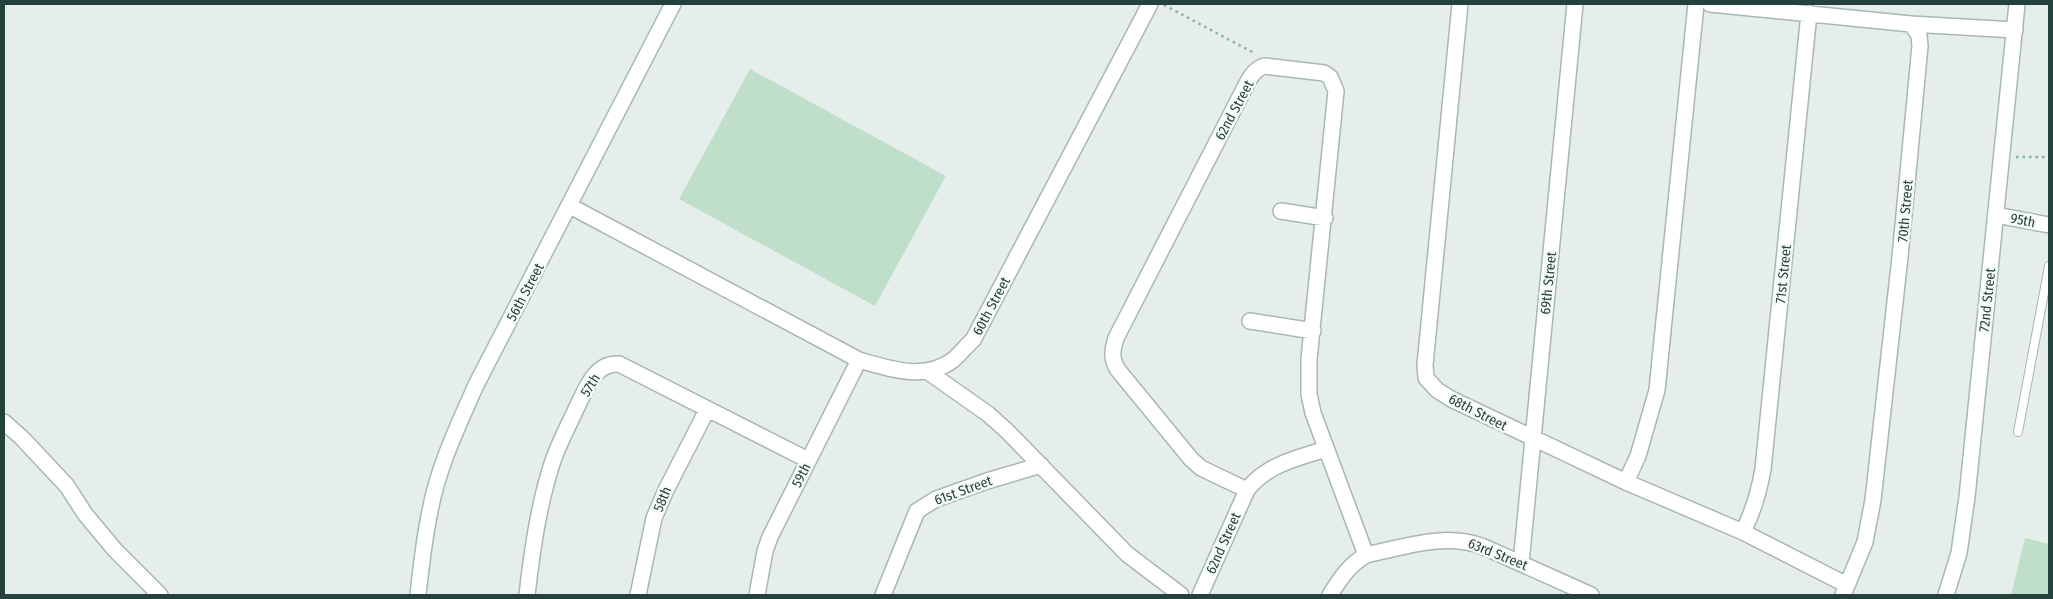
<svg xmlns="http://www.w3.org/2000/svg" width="2053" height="599" font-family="'Fira Sans Condensed',sans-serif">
<rect width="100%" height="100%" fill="#e6eeeb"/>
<path fill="#bfdfcb" d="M750 69 946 176 875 306 679 199Z
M2025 538 2049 544V595H2011Z"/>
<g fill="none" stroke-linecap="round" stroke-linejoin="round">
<defs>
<path id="lane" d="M2018 432 2049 266"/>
<path id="street" d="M1460 4 1425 365 1426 378 1437 390 1451 399 1626 482 1743 532 1847 585
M1710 4 1911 24 2015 30
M570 206 859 360C890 369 925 381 953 360 960 354 966 346 973 340L1150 4
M1281 211 1325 218
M1996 215 2049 225
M1250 321 1313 331
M927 371 988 414 1007 431 1127 554 1181 595
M4 422 22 438 67 486 85 514 115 550 160 595
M1626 482 1638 456 1657 390 1696 4
M1247 490 1201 468 1191 459 1118 370C1111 359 1112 351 1116 338L1243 91C1248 81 1254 68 1265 66L1324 73 1330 77 1336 91 1309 359V394L1313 413 1366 555
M1743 532C1753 512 1759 492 1763 469L1809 13
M1521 563 1575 4
M527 595C532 552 538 508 551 467 557 446 568 427 577 407 586 389 595 362 619 364L808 460
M638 595 654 518 666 490 707 410
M757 595 765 551 770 537 859 360
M883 595 917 511 936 499 987 481 1041 465
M1200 595 1247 490C1266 465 1297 458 1326 449
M1330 595C1340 579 1349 565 1366 555 1405 547 1445 532 1484 547L1591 595
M1843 595 1865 542 1873 500 1900 257 1920 46 1919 35 1911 24"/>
<path id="secondary" d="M418 595C421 567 424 539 430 511 438 467 458 426 476 385L673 4
M1946 595 1959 553 1967 497 2017 4"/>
</defs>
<use href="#lane" stroke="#a8b7b3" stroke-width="10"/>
<use href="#street" stroke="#a8b7b3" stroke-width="18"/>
<use href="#secondary" stroke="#a4bab4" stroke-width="18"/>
<path stroke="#86b2a8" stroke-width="2.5" stroke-dasharray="2.5 4" stroke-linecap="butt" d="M1164 5 1256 54
M2016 157H2049"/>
<use href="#lane" stroke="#fff" stroke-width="8"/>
<use href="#street" stroke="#fff" stroke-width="15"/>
<use href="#secondary" stroke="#fff" stroke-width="15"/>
</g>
<g text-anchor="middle" stroke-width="5" stroke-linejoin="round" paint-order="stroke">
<g font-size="14" fill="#24413c" stroke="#f6fbf9">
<text transform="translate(1234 110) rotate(-62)" y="5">62nd Street</text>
<text transform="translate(1905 211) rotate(-85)" y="5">70th Street</text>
<text transform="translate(2023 220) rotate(11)" y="5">95th</text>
<text transform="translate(1783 274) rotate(-84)" y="5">71st Street</text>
<text transform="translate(1548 283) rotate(-84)" y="5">69th Street</text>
<text transform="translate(525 292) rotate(-62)" y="5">56th Street</text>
<text transform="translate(1987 300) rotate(-84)" y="5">72nd Street</text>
<text transform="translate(991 306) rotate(-62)" y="5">60th Street</text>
<text transform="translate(590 385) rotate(-58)" y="5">57th</text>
<text transform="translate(1478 412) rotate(27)" y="5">68th Street</text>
<text transform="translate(801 475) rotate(-63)" y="5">59th</text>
<text transform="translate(963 490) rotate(-20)" y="5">61st Street</text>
<text transform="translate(662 499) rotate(-67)" y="5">58th</text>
<text transform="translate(1223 543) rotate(-66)" y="5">62nd Street</text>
<text transform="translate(1498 554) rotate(22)" y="5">63rd Street</text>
</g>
</g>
<rect width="2053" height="599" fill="none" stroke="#24413c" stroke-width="10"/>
</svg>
